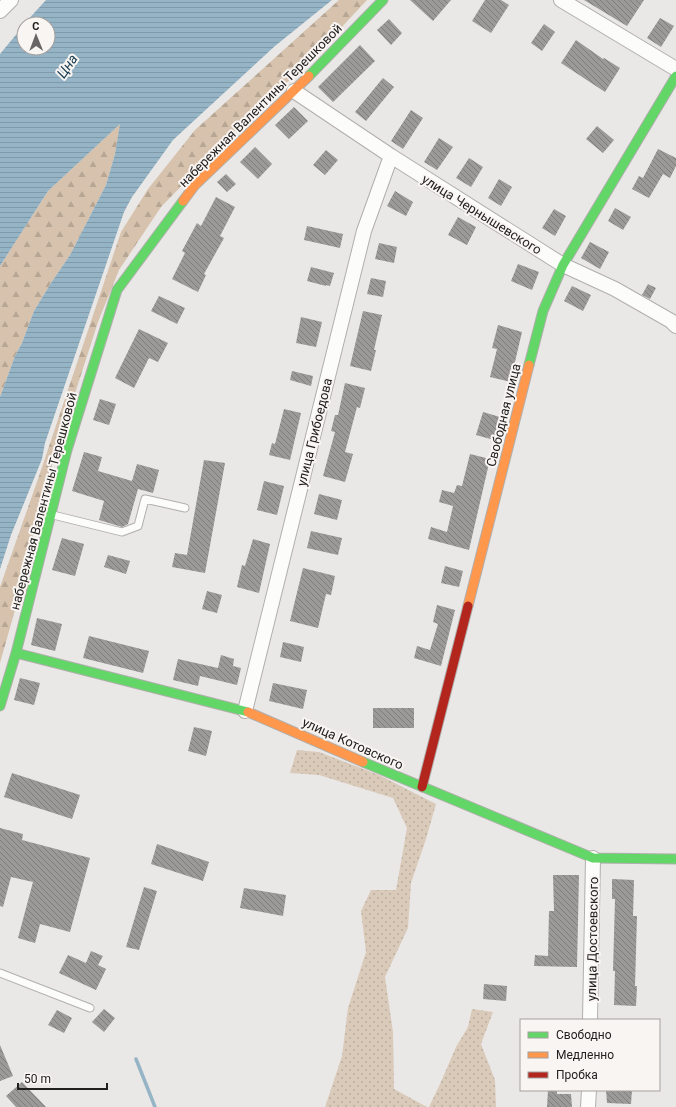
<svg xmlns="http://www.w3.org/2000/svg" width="676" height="1107" font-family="Roboto,sans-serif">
<defs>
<pattern id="grass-dots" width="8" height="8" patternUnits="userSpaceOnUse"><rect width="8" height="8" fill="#dacaba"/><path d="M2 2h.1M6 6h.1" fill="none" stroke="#bbad9f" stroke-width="1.8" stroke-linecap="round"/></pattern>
<pattern id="forest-firs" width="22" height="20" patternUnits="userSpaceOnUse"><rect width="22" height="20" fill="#d6c2ad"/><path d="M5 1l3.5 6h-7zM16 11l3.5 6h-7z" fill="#b7a694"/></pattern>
<pattern id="water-rules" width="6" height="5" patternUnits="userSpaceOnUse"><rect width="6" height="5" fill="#95b4c6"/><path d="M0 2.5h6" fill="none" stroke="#809aaa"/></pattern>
<pattern id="building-back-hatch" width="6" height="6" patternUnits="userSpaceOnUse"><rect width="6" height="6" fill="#9b9a99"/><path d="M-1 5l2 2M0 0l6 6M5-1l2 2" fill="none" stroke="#7e7d7c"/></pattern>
</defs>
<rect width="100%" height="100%" fill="#eae8e6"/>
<path fill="url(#grass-dots)" d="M297 750 319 752 379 775 436 804 426 839 411 883 408 928 385 977 393 1032 394 1089 427 1107H325L342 1056 348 1008 366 952 361 911 371 890H396L407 828 393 798 319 775 290 773Z
M472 1009 493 1012 481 1044 495 1080 496 1107H429L440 1084 456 1047 468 1027Z"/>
<path fill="url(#forest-firs)" d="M339 0H367L311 60 236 130 161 207 119 270 98 322 40 502 26 571 0 663V587L38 479 121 232 148 189 195 130Z
M121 123 115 154 106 185 70 255 51 283 34 311 22 343 15 356 0 397V266L48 191Z"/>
<path fill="url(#water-rules)" d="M46 0H332L275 46 173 140 132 197 124 212 45 443 42 459 11 535 0 569V397L15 356 22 343 34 311 51 283 70 255 106 185 115 154 120 124 48 191 0 266V54L24 25V48H48V24H24Z"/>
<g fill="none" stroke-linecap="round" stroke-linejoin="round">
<path stroke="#95b4c6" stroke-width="3.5" d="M136 1059 155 1107"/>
</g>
<path fill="url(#building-back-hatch)" d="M410 0H451L433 21Z
M485 0H501L509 5 491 33 472 21Z
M584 0H644L627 26Z
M660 18 674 26 661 47 647 38Z
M389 19 402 33 391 45 377 30Z
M544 24 555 32 542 51 531 43Z
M576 40 603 59 604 58 620 68 605 92 561 63Z
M360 45 375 61 333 102 318 87Z
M383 78 394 87 366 121 355 112Z
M294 107 308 121 289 139 275 125Z
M411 110 423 118 403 149 391 141Z
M597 126 614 140 603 153 586 139Z
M439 138 453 147 437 170 424 162Z
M255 147 272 164 258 179 240 162Z
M658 149 676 158V166L670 178 663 174 649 198 632 189 639 176 643 178Z
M326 150 338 160 325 175 313 165Z
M469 158 483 167 471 187 456 178Z
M226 174 236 184 227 192 217 182Z
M499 179 512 187 501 206 488 198Z
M395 191 413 202 406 216 387 206Z
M216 197 235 207 220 236 224 238 204 274 206 275 198 292 172 279 185 253 182 251 197 223 201 226Z
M615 208 631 217 623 230 608 221Z
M554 209 566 216 555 236 542 228Z
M458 217 476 227 467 245 448 235Z
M307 226 343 234 340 248 304 240Z
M590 242 609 252 600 269 581 258Z
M379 243 397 247 394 263 375 259Z
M518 264 539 272 532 290 511 281Z
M311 267 334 273 330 286 326 285V286L307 281Z
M371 278 386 281 383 297 367 294Z
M648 284 656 288 650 299 642 295Z
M572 286 591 295 583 311 564 301Z
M159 296 185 308 177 324 151 311Z
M363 311 382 315 374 350H376L371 371 350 366Z
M301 317 322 322 316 347 296 343Z
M498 325 522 332 514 366H515L511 382 490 377 497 349 492 348Z
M139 329 168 343 158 362 149 358 134 388 115 378Z
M292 371 313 376 311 386 290 380Z
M345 383 365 388 360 408 357 407 345 452 353 454 345 482 323 476 335 432 331 431 335 415H338Z
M100 399 116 404 109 425 93 420Z
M284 409 301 413 290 460 269 455 272 443 275 444Z
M483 412 500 417 494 440 476 435Z
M84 452 102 457 98 471 132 481 137 464 159 470 153 493 138 489 128 524 122 527 99 520 104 501 72 491Z
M470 454 490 459 469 550 428 539 431 527 447 532 453 506 439 502 442 490 454 493 457 485 462 486Z
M204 460 225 463 205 573 172 567 175 553 187 555Z
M264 481 284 486 277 515 257 510Z
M319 494 342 500 337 520 314 514Z
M311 531 342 538 338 555 307 548Z
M62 538 84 544 75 576 52 570Z
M253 539 270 544 259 593 237 587 242 565 245 566Z
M108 555 130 561 126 574 104 567Z
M445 566 463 571 459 587 441 583Z
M303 568 335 576 331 595 326 594 318 628 290 621Z
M207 591 222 595 217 613 202 609Z
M437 605 455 610 441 666 414 658 417 646 430 650 438 624 433 622Z
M37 618 62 624 55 651 31 645Z
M89 636 149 651 143 673 83 658Z
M283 642 304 647 301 662 280 657Z
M221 655 234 659 233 666 241 668 237 685 200 676 198 686 173 680 178 659 218 668Z
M20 678 40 683 34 705 14 700Z
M273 683 307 690 303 709 269 701Z
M373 708H414V728H373Z
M194 727 212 731 206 756 188 751Z
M12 773 80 795 72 819 4 797Z
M0 828 23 834 22 840 90 858 70 932 40 924 35 943 18 938 33 882 11 877 3 907 0 906Z
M157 844 209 862 203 881 151 864Z
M553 875H579L577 967 534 966 535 955 548 956 549 911H554Z
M612 879 634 880 633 916H637L635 986H637L636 1006 614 1005 615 971H613L615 899H612Z
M144 887 157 891 139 950 126 947Z
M244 888 286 895 283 916 240 908Z
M91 951 103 956 98 965 106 969 96 990 59 973 68 955 86 963Z
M484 984 507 986 506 1001 483 999Z
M104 1009 115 1018 104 1032 92 1022Z
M57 1010 72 1018 64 1033 48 1025Z
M0 1045 13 1076 0 1081Z
M22 1082 46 1107H16L6 1096Z
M548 1090H557V1094H571L572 1107H547Z
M606 1090H632L631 1104 607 1103Z"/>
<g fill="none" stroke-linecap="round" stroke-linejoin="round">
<defs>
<path id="lane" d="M53 515 122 532 138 526 145 499 185 508
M0 973 90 1008"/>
<path id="street" d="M561 0 676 69
M0 11 11 0
M294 91 391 156 563 265 615 289 671 321 676 326
M245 711 364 231 391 156
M590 1020 593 858
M588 1107 589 1090"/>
<path id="fast" d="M309 76 383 0
M529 365 543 311 563 265 676 76
M16 653 248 712
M0 706 16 653 67 450 117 290 183 201
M363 762 593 858 676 859"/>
<path id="slow" d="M183 201 195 185 309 76
M468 606 529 365
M248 712 363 762"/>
<path id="jam" d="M422 787 468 606"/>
</defs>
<use href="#lane" stroke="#b0afad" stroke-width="9"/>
<use href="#street" stroke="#b0afad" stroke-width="16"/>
<use href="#fast" stroke="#b0afad" stroke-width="11"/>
<use href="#slow" stroke="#b0afad" stroke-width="11"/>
<use href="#jam" stroke="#b0afad" stroke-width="11"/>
<use href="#lane" stroke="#fcfcfb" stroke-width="7"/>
<use href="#street" stroke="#fcfcfb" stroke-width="14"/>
<use href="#fast" stroke="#63d668" stroke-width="9"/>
<use href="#slow" stroke="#ff974d" stroke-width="9"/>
<use href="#jam" stroke="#b3261e" stroke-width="9"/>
</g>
<g text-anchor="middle" stroke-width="4" stroke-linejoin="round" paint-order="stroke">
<g font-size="13" fill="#21201f" stroke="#f9f5f2">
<text transform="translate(260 105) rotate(-45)" y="5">набережная Валентины Терешковой</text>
<text transform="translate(482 214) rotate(32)" y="5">улица Чернышевского</text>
<text transform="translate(503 415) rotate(-76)" y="5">Свободная улица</text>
<text transform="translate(314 432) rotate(-76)" y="5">улица Грибоедова</text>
<text transform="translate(43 501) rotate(-75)" y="5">набережная Валентины Терешковой</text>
<text transform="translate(353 743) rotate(24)" y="5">улица Котовского</text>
<text transform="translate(592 939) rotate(-89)" y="5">улица Достоевского</text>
</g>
<g font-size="14" font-style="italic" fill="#143a4f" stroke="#f9f5f2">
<text transform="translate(67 66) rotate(-55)" y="5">Цна</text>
</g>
</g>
<rect x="520" y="1019" width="140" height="72" fill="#f9f5f2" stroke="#a3a09e"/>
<rect x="528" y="1032" width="20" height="6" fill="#63d668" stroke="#a3a09e"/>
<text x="556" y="1039" font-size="12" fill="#21201f">Свободно</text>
<rect x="528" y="1052" width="20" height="6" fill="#ff974d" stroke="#a3a09e"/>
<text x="556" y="1059" font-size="12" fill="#21201f">Медленно</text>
<rect x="528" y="1072" width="20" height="6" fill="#b3261e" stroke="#a3a09e"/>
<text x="556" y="1079" font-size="12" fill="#21201f">Пробка</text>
<g transform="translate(36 36) rotate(359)"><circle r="19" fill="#f9f5f2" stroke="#a3a09e"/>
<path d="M0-3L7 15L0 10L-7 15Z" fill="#676665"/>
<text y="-6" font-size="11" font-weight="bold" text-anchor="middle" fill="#21201f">С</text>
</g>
<path d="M18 1083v6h89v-6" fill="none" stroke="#21201f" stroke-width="2"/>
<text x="24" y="1083" font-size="12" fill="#21201f" stroke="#f9f5f2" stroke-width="3" paint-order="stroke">50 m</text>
</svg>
